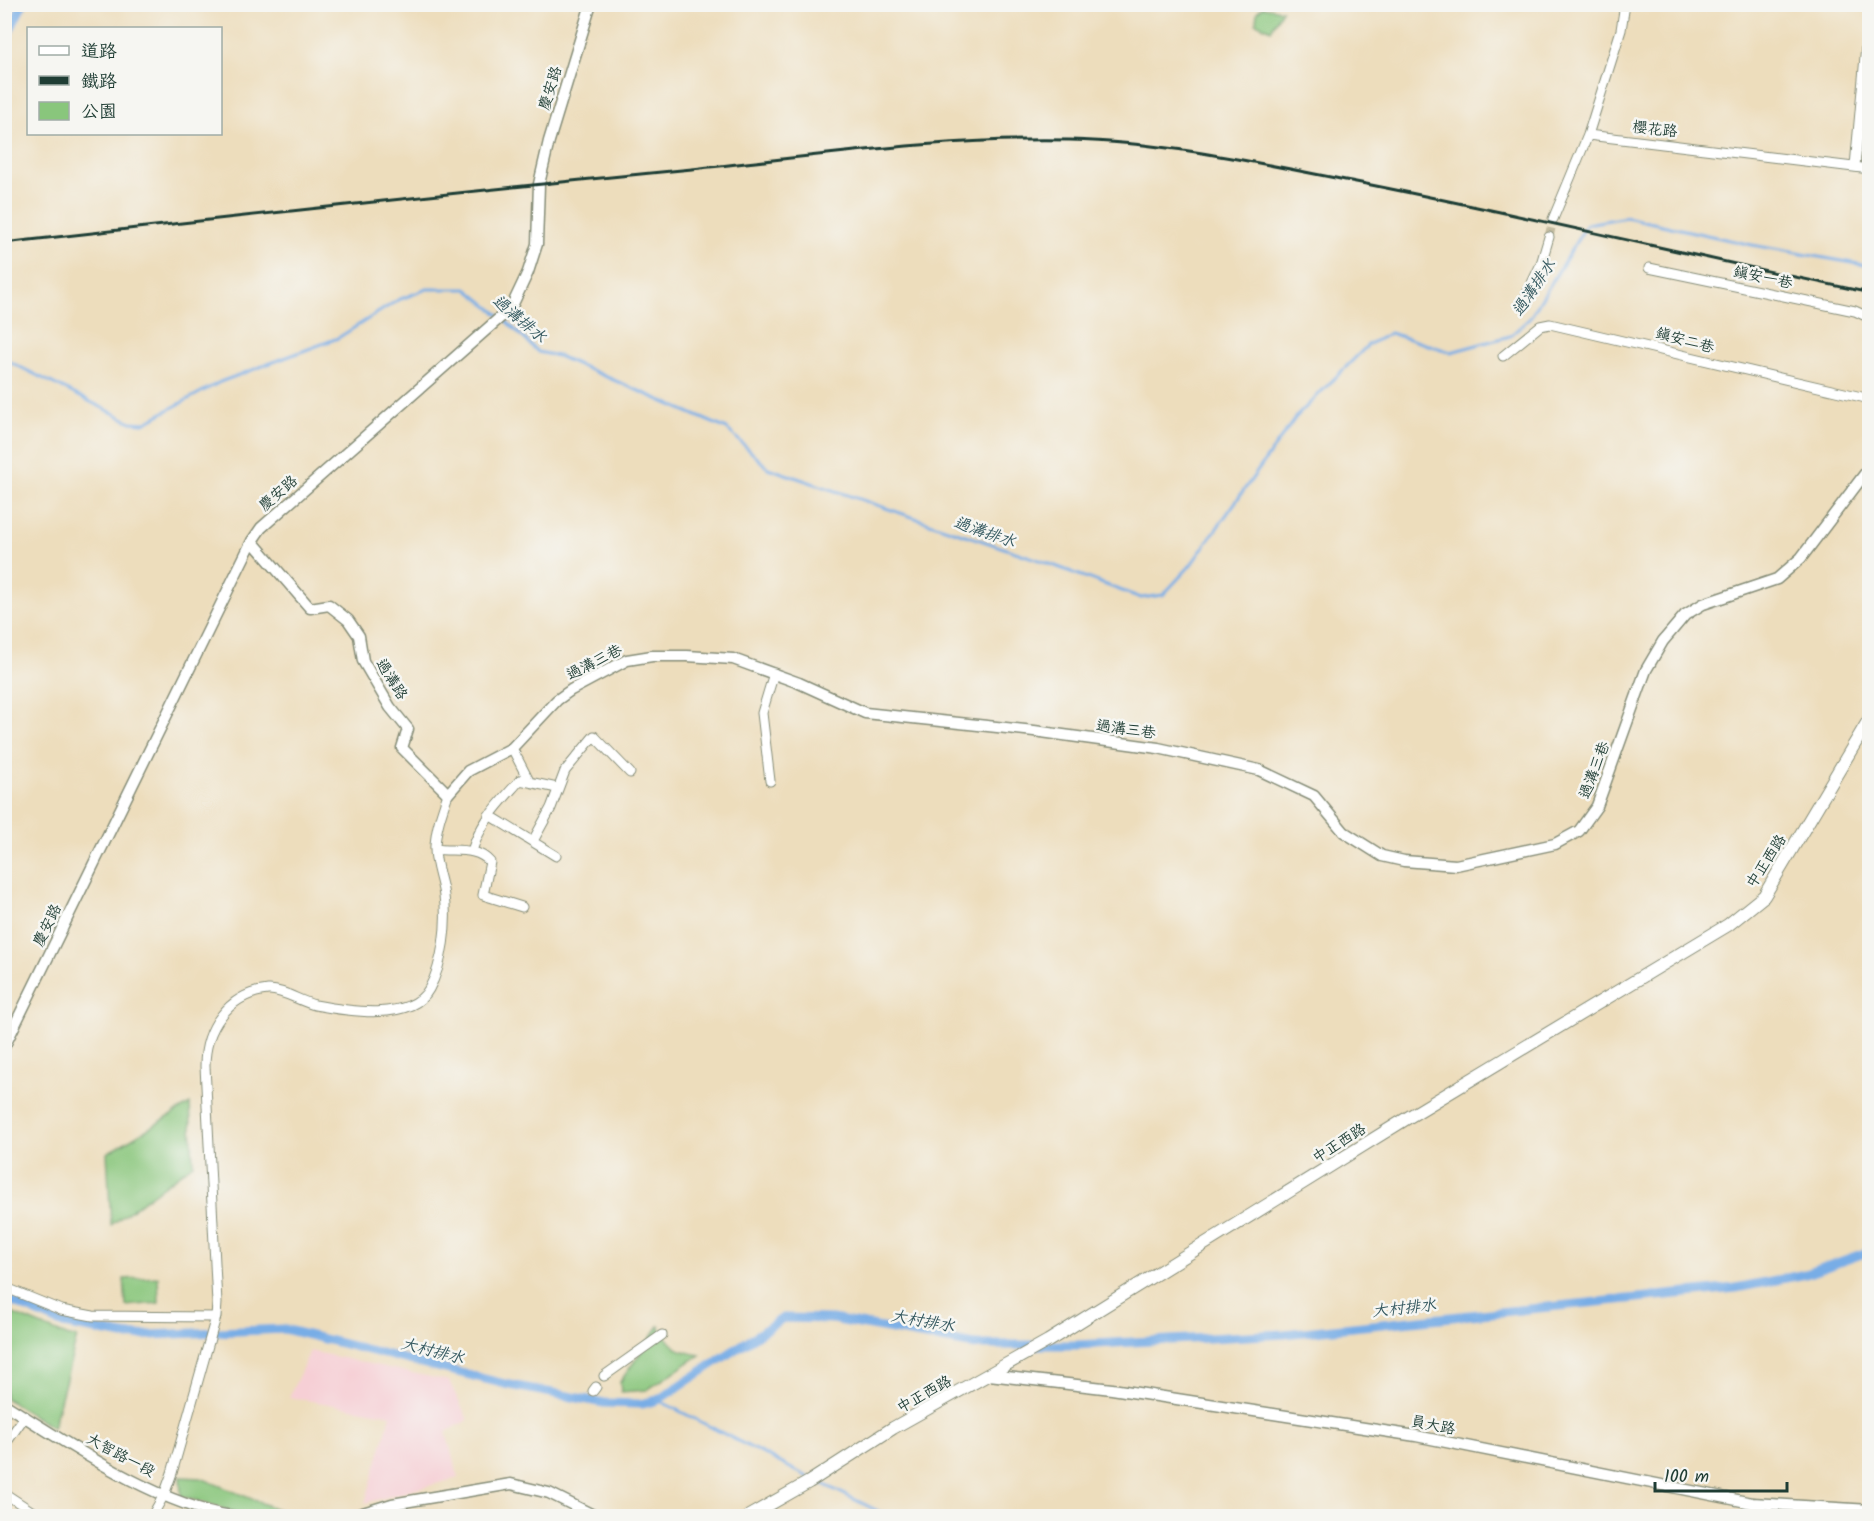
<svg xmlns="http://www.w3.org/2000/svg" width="1874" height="1521" font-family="Kalam,'LXGW WenKai TC',sans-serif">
<rect width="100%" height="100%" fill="#f6f6f2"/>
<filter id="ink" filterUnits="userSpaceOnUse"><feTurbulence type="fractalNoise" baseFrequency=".0167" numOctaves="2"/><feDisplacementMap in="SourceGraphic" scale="12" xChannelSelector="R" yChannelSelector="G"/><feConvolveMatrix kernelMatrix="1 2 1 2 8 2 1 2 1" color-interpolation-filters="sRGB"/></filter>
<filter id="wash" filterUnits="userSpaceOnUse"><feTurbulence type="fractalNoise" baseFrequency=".008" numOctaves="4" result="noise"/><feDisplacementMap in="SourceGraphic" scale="24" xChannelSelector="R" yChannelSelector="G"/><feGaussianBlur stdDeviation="1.35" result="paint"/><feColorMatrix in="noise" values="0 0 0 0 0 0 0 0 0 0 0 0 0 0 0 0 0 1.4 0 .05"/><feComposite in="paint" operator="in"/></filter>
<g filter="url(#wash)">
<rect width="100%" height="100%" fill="#edddbc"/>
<path fill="#f6cfd5" d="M310 1351 449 1381 468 1420 446 1432 458 1478 365 1503 391 1415 289 1397Z"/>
<path fill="#89c67c" stroke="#548258" stroke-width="1.5" d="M1263 7 1282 10 1271 30 1256 23 1257 12Z
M190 1104 193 1164 111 1225 107 1153Z
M158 1277 159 1303 126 1306 124 1279Z
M4 1310 69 1337H77L53 1428 5 1398Z
M659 1326C671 1347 676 1351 700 1355L647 1390 621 1392 620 1382Z
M180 1477 201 1478 293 1516H247L181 1496Z"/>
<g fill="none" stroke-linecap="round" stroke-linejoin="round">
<path stroke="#78ade6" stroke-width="3" d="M504 319 538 352 558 356 727 429 768 468 1039 560 1141 598 1163 595 1190 566 1296 417 1368 345 1390 333 1451 352 1510 336 1530 318 1587 224 1626 217 1752 245 1870 266
M4 359 131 422 144 423 220 382 338 338 398 300 427 289H467L499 315
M658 1400 808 1477
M817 1481 888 1516"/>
<path stroke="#78ade6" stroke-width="9" d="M4 41 23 4
M4 1298 63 1324 129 1336 284 1329 505 1384 604 1403 641 1404 658 1400 783 1318 832 1319 975 1345H1076L1284 1334 1736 1288 1806 1274 1870 1251"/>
</g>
</g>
<g filter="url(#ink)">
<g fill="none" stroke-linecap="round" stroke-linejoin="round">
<path stroke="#c4bda1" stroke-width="9" stroke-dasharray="9 4.5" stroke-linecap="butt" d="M1549 237 1553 219"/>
<defs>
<path id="minor" d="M1588 135 1870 169
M1855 166 1866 46
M1553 219 1588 135 1621 30 1625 4
M1649 268 1855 311 1870 318
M1524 300 1541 264 1549 237
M1503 356 1540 326 1550 324 1870 399
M512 748 529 781
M770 781 762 713 774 673
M489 815 556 856
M533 841 551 808 565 771 594 736 630 773
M435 849C454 852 476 846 490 862L483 895 522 907
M472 851C481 821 500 803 520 780L557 788
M4 1287 61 1310 93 1316 216 1317 217 1303 205 1066C205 1029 228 994 268 990 282 989 301 1002 315 1005 347 1011 411 1022 429 989 443 964 448 923 444 896 442 880 434 862 435 846 436 828 442 811 448 794
M604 1376 662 1335
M593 1391 596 1387
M4 1446 25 1416
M4 1493 39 1516
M152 1516 164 1495 172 1473 216 1317"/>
<path id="tertiary" d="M252 541 310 608 329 605 348 620 359 636 363 661 390 707 408 729 402 748 448 794 468 771 512 748 557 700 571 690 627 660 652 656H687L733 659 799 683 865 713 1034 731 1158 748 1259 770 1314 796 1344 832 1382 856 1404 861 1456 865 1555 844 1579 831 1597 806 1646 670 1663 641 1685 615 1703 604 1777 579 1801 558 1870 467
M4 1047 252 541 261 528 511 308 528 272 537 244 539 184 549 141 591 4
M989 1375 1112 1389 1416 1436 1752 1503 1870 1510
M4 1404C69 1444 155 1504 231 1516
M353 1516 392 1504 511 1484 549 1493 595 1516"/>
<path id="secondary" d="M749 1516 809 1482 893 1428 1048 1341 1409 1117 1728 925 1764 896 1870 718"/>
</defs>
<use href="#minor" stroke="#868d78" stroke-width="11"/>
<use href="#tertiary" stroke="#868d78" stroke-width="13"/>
<use href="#secondary" stroke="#868d78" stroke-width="14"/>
<use href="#minor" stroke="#fff" stroke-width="9"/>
<use href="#tertiary" stroke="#fff" stroke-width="10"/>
<use href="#secondary" stroke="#fff" stroke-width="12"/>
<path stroke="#1f3d34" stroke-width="3" d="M4 243C234 217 463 191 692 169 817 156 944 137 1070 140 1165 142 1258 163 1351 181 1525 215 1696 257 1870 293"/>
</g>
</g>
<g text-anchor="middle" stroke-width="5" stroke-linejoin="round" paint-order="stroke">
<g font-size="15" fill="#1f3d34" stroke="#f6f6f2">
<text transform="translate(550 88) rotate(-73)" y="5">慶安路</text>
<text transform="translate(1655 129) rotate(6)" y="5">櫻花路</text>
<text transform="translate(1763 277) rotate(12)" y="5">鎮安一巷</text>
<text transform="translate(1685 340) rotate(15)" y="5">鎮安二巷</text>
<text transform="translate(278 493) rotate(-41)" y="5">慶安路</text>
<text transform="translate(594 662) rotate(-27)" y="5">過溝三巷</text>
<text transform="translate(392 679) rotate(58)" y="5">過溝路</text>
<text transform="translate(1126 729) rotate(8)" y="5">過溝三巷</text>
<text transform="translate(1594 770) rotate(-69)" y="5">過溝三巷</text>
<text transform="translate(1766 861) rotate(-57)" y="5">中正西路</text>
<text transform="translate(47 925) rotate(-64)" y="5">慶安路</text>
<text transform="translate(1339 1143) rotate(-32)" y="5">中正西路</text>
<text transform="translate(924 1394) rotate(-29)" y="5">中正西路</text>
<text transform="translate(1433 1425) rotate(11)" y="5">員大路</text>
<text transform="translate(121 1455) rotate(28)" y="5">大智路一段</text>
</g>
<g font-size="16" font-style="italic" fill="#355960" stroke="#f6f6f2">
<text transform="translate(1533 287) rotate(-56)" y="6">過溝排水</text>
<text transform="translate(520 318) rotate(40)" y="6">過溝排水</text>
<text transform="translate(985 531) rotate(19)" y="6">過溝排水</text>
<text transform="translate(1404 1307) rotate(-6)" y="6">大村排水</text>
<text transform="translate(923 1320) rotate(10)" y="6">大村排水</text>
<text transform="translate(433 1350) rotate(14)" y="6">大村排水</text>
</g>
</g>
<rect width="1874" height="1521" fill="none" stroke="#f6f6f2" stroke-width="24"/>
<rect x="27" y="27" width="195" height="108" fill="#f6f6f2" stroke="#a0aca6" stroke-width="1.5"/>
<rect x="39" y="46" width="30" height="9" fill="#ffffff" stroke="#a0aca6" stroke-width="1.5"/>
<text x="81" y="57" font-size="18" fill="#1f3d34">道路</text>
<rect x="39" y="76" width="30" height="9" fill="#1f3d34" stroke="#a0aca6" stroke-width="1.5"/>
<text x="81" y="87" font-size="18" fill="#1f3d34">鐵路</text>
<rect x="39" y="102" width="30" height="18" fill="#89c67c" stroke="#a0aca6" stroke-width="1.5"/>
<text x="81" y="117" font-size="18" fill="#1f3d34">公園</text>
<path d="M1655 1482v9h132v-9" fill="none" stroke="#1f3d34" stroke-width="3"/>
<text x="1664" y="1482" font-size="18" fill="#1f3d34" stroke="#f6f6f2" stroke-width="4.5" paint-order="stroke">100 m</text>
</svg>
